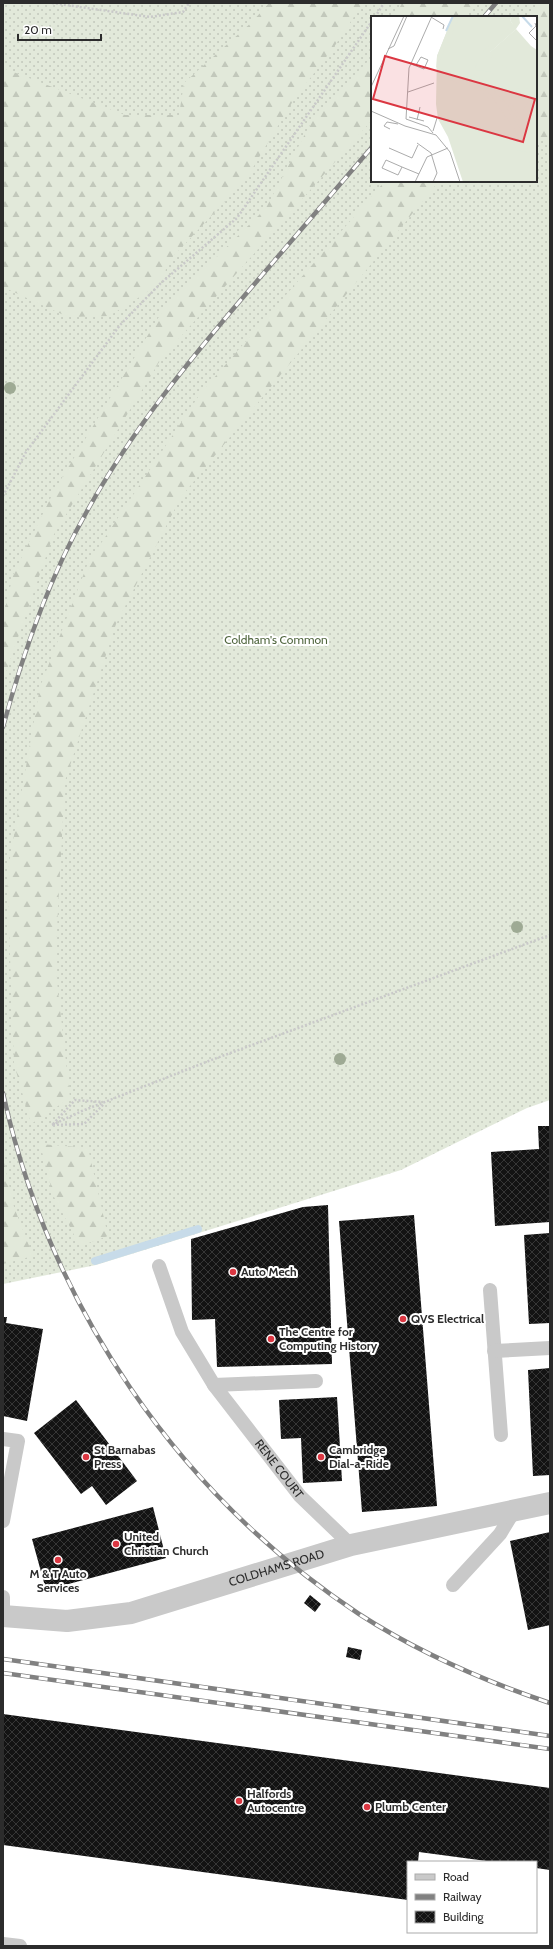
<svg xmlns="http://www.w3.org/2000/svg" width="553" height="1949" font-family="Cabin,sans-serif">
<defs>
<pattern id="grass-dots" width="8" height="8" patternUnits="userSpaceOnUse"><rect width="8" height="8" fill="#e2e9da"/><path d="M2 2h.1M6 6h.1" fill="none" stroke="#c2c8bb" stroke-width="1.8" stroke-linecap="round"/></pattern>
<pattern id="forest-firs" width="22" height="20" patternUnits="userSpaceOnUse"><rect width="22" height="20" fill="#e2e9da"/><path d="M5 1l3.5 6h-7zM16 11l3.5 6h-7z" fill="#c2c8bb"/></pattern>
<pattern id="building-cross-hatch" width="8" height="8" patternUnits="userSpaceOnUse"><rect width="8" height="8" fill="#131313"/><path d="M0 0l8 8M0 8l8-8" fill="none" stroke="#363636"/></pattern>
</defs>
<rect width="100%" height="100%" fill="#fff"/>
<path fill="url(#grass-dots)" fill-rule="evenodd" d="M3 3H550V1100L527 1108 401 1170 96 1265 3 1284ZM372 17H536V181H372Z"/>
<path fill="url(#forest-firs)" d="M269 3H363L336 44 293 101 246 179 167 263 165 274 146 293 109 316 68 317 3 287V68L125 115H179L184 83 252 22Z
M402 3H475L462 17H395Z
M540 3H550V140L536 141V17H528Z
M372 57V120L161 359 53 536 3 681V617L13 575 54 491 163 310 266 208 314 117Z
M385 181H439L181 497 116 624 65 781 55 964 70 1098 31 1124 14 1064 7 875 40 687 88 563 200 394Z
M40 1144 88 1148 108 1236 80 1246 53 1195Z
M3 1158 14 1207 33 1256 3 1264Z"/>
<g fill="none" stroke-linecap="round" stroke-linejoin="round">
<path stroke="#c7dbe9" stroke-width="8" d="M95 1261 198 1229"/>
</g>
<path fill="url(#building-cross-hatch)" d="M538 1126H550V1222L495 1226 491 1152 539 1149Z
M328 1205 332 1364 217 1367 215 1319 192 1320 191 1239 303 1207Z
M414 1215 437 1506 362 1512 339 1221Z
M550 1233V1323L529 1324 524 1235Z
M3 1317H7L6 1323 43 1329 27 1421 3 1416Z
M550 1368V1475L533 1476 528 1370Z
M337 1397 342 1481 303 1483 301 1438 281 1439 279 1400Z
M76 1400 137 1481 106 1505 92 1486 81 1494 34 1433Z
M153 1507 166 1558 46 1590 32 1539Z
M550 1532V1625L528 1630 510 1541Z
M310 1595 321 1604 315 1612 304 1603Z
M348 1647 362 1650 360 1660 346 1657Z
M3 1714 550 1788V1870L536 1868V1862H494L419 1852 418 1862H408V1900L3 1845Z"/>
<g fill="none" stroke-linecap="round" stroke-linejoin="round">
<path stroke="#c9c9c9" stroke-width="2.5" stroke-dasharray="2 2" stroke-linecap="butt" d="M52 3 150 17 183 12 189 3
M375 17 384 3
M3 496 26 452 120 325 161 283 237 218 372 21
M53 1124 75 1100 103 1102
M52 1125 82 1111 206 1062 550 935
M53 1125 84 1124 104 1104"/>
<g stroke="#c9c9c9" stroke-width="14">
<path id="s1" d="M159 1266 182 1332 214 1385 300 1496 351 1545"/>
<path d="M490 1290 501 1435"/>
<path d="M494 1351 550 1348"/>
<path d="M214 1385 316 1381"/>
<path d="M3 1439 18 1441 3 1521"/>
<path d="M453 1585 500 1534 514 1511"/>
<path d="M3 1597V1614"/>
<path d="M3 1944 20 1946"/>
</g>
<path stroke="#c9c9c9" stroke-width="22" id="s2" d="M3 1616 67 1621 131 1613 351 1545 550 1503"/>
<defs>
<path id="rail" d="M484 17 496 3
M3 727C23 653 48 580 86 513 131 431 191 358 251 288 291 241 332 194 372 147
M3 1093C49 1305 178 1494 359 1614 418 1652 484 1681 550 1703
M3 1659 550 1736
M3 1673 550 1749"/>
</defs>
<use href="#rail" stroke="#818181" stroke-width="4.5"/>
<use href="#rail" stroke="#fff" stroke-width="3" stroke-dasharray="9" stroke-linecap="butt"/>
</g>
<g fill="#9eaa94">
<circle cx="10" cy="388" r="6"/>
<circle cx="517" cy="927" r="6"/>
<circle cx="340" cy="1059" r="6"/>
</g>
<g fill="#db3742" stroke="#fff" stroke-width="1.5">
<circle cx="233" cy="1272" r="4"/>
<circle cx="403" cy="1319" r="4"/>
<circle cx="271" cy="1339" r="4"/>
<circle cx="86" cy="1457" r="4"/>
<circle cx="321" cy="1457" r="4"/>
<circle cx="116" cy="1544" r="4"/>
<circle cx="58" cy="1560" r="4"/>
<circle cx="239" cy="1801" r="4"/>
<circle cx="367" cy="1807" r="4"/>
</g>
<g text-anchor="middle" stroke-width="4" stroke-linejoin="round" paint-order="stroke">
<g font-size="12" fill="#4f653d" stroke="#fff">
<text x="276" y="644">Coldham's Common</text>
</g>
<g font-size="12" font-weight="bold" fill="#2c2c2c" stroke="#fff" text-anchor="start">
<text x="241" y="1276">Auto Mech</text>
<text x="411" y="1323">QVS Electrical</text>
<text x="279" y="1336">The Centre for<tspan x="279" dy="14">Computing History</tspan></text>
<text x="94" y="1454">St Barnabas<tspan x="94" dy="14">Press</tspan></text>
<text x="329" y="1454">Cambridge<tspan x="329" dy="14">Dial-a-Ride</tspan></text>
<text x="124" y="1541">United<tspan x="124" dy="14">Christian Church</tspan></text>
<text x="58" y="1578" text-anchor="middle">M &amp; T Auto<tspan x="58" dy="14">Services</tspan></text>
<text x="247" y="1798">Halfords<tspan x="247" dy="14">Autocentre</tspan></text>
<text x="375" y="1811">Plumb Center</text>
</g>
<g font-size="12" fill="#2c2c2c" stroke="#fff">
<text dy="4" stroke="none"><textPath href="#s1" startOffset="238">RENE COURT</textPath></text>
<text dy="4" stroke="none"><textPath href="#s2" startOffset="281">COLDHAMS ROAD</textPath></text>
</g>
</g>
<g transform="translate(371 16)">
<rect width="166" height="166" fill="#fff"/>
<path d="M82 0H141L139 4 145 13 119 36 160 30 166 34V166H92L77 121 67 103 65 88 66 40Z" fill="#e2e9da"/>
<path d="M82 0H89L65 53 66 40ZM141 0H148L149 7 145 13 119 36 124 42 116 41 112 35 142 9 139 4ZM97 41 106 47 104 52H86L87 46ZM106 54 121 56 127 67 123 70 114 65 103 59ZM79 55H89L120 71 137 89 159 119V124L157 125 133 88 122 75 99 61 77 58ZM77 61 97 64 119 78 160 137 145 134 141 123 143 116 114 78 103 71 78 64ZM166 63V71L152 94 160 107 158 113 138 85 146 73 157 72ZM163 140 166 146V158L157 148Z" fill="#e2e9da"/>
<path d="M145 13 160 30 134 53 119 36Z" fill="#e2e9da"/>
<path fill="none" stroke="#c7dbe9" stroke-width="2" d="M151 0 161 11M75 15 82 0"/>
<path fill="none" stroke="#ababab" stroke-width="1" d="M61 0 38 52 35 103 57 111 62 117M60 1 73 9 72 13M164 7 165 10 158 17 166 25M17 33 23 30 36 0M40 48 53 53 57 44 50 41 45 49M0 71 33 0M37 76 63 67M0 95 34 110 65 119 79 136 89 166M38 101 53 105M46 104 49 91M19 113 13 110 16 106 27 108M62 115 66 102M46 127 60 137 66 157 62 166M18 132 41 142 47 129M31 151 27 159 11 152 15 144 31 151 48 158M44 166 56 141 77 132"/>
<path fill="#db3742" fill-opacity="0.15" stroke="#db3742" stroke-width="2" d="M14 40 164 83 152 126 2 83Z"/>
<rect width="166" height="166" fill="none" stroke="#2c2c2c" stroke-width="2"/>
</g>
<rect width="553" height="1949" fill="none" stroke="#2c2c2c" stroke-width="8"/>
<rect x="407" y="1861" width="130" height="72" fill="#ffffff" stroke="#ababab"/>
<rect x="415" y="1874" width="20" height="6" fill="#c9c9c9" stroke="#ababab"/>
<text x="443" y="1881" font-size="12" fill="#2c2c2c">Road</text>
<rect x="415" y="1894" width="20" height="6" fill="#818181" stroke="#ababab"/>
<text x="443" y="1901" font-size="12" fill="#2c2c2c">Railway</text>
<rect x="415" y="1911" width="20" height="12" fill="url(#building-cross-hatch)" stroke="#ababab"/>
<text x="443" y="1921" font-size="12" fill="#2c2c2c">Building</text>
<path d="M18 34v6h83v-6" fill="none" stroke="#2c2c2c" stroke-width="2"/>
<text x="24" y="34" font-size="12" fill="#2c2c2c" stroke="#ffffff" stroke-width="3" paint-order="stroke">20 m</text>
</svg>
